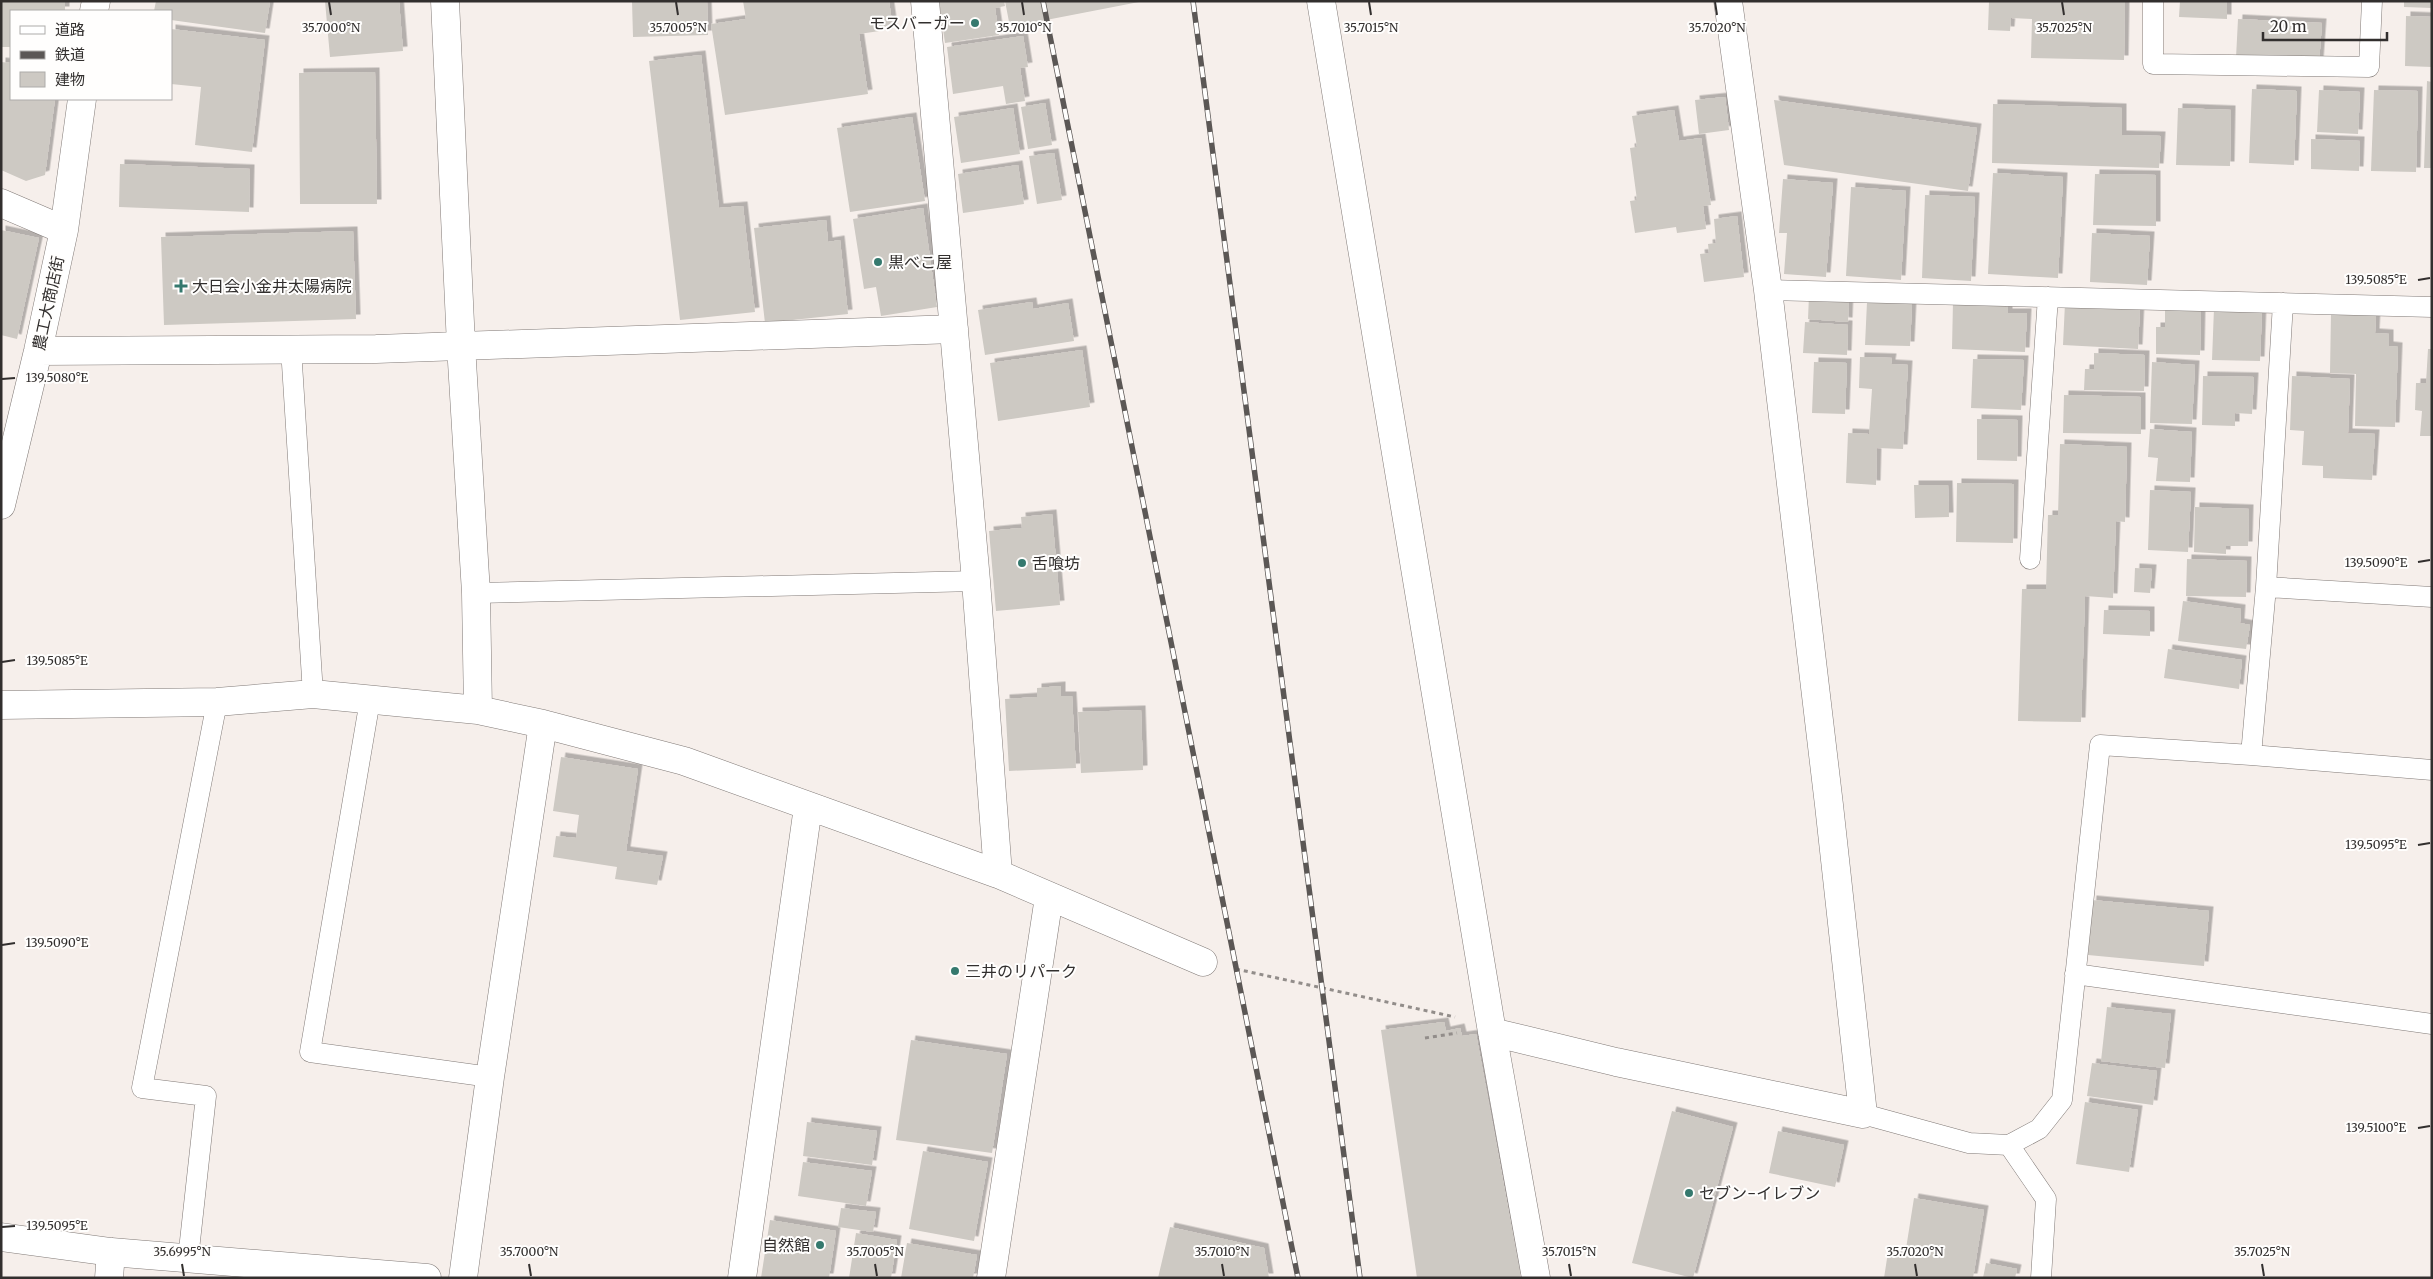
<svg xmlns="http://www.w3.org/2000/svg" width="2433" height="1279" font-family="Merriweather,'Noto Sans JP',serif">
<defs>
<filter id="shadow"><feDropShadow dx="4.5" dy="-4.5" stdDeviation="0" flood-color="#0004"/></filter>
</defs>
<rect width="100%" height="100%" fill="#f6efeb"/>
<path fill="#cdc9c3" filter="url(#shadow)" d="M1 1H65V11H11V47H1Z
M156 1H270L265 33 171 20V11H154Z
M325 1H399L403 51 330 57Z
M632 1H707L708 35 633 37Z
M743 1H889L893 29 859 34 868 94 725 115 711 24 746 19Z
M939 1H1004L1005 6 995 8 999 35 945 43Z
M1005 1H1139V2L1010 27Z
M1989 1H2125L2124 60 2031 58 2032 19 2011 18 2010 31 1988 30Z
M2180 1H2227V19L2179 17Z
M2404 1H2432V8L2404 7Z
M2406 16 2432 17V67L2405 66Z
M2238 19 2322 23 2319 63 2236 58Z
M171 29 265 40 252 152 195 145 201 87 171 84Z
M1023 36 1028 67 1020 68 1025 101 1006 104 1003 86 953 94 947 47Z
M701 55 719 208 743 206 755 312 680 320 649 61Z
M1 62 11 63V99H55L45 175 26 181 1 170Z
M375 72 377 204H300L299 73Z
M2427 81 2432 82V168H2424Z
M2252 89 2297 91 2294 165 2249 163Z
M2319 90 2360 92 2358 134 2317 132Z
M2374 90 2418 91 2416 172 2371 171Z
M1725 97 1729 130 1699 134 1695 100Z
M1774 100 1977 128 1968 191 1784 165Z
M1045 103 1052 145 1028 149 1021 107Z
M1993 104 2122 108V135L2161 136 2159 168 1992 163Z
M1013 108 1020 154 961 163 954 117Z
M2178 108 2231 110 2230 166 2176 165Z
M1674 110 1679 141 1701 138 1711 205 1703 206 1706 229 1677 233 1676 227 1635 233 1630 201 1637 200 1630 148 1637 147 1632 116Z
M912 117 925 201 850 212 837 128Z
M2311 139 2360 141 2359 171 2311 169Z
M1054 153 1062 200 1037 204 1029 156Z
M120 164 250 169 249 212 119 207Z
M1018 165 1024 204 963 213 958 174Z
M1993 173 2063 177 2058 278 1988 274Z
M2095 174 2156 175V226L2093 225Z
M1783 179 1833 183 1826 277 1784 274 1787 233H1779Z
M1851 187 1906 191 1901 280 1846 276Z
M1925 195 1975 197 1971 281 1922 278Z
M923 208 937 307 881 316 876 287 864 289 853 219Z
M1737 216 1744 277 1704 282 1700 254 1709 253 1708 244 1716 243 1714 219Z
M826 220 828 242 840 240 848 314 765 323 754 228Z
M1 230 39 238 17 339 1 335Z
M353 231 356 319 164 325 161 237Z
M2092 233 2150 236 2147 285 2090 282Z
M1809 295 1849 297 1848 322 1808 319Z
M1953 301 2008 303V313H2027L2025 352 1952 349Z
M1032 302 1033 309 1068 303 1074 341 985 355 978 310Z
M1867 302 1912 304 1910 346 1865 345Z
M2065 303 2140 306 2138 349 2063 345Z
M2214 308 2262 309 2260 361 2212 360Z
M2165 310H2201L2200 355 2156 354V327H2165Z
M2331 313 2376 314 2375 333 2389 334V346L2398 347 2395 427 2355 426 2356 374 2330 373Z
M1805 322 1848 325 1847 355 1803 353Z
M2428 349H2432V436H2420L2422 411 2415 410 2416 383H2426Z
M1082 350 1090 407 998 421 990 363Z
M2094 353 2145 355 2144 391 2084 390 2085 369H2094Z
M1860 357 1892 358 1891 364 1908 365 1903 449 1877 448 1876 485 1846 483 1848 433 1869 434 1872 389 1859 388Z
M1973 359 2024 360 2021 410 1971 408Z
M1814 362 1847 363 1845 414 1812 413Z
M2152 362 2195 365 2192 424 2150 423Z
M2203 376 2254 377 2252 414 2235 413V426L2202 425Z
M2292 376 2350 379 2348 433 2375 434 2372 480 2323 478V466L2302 465 2304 431 2290 430Z
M2064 395 2141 397V434L2063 433Z
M1977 419 2018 420 2017 461 1977 460Z
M2150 429 2192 432 2190 482 2156 481 2158 458 2148 457Z
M2060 444 2127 447 2125 522 2116 521 2113 598 2085 596 2081 722 2018 721 2022 589H2046L2048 515H2058Z
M1957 483 2014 484 2013 543 1956 542Z
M1914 485H1948L1949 517 1915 518Z
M2150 490 2191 492 2188 552 2148 550Z
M2195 507 2249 509 2248 546H2226V554L2194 552Z
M1052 514 1060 605 996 611 989 531 1022 528 1021 517Z
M2187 559 2247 561 2246 597 2186 596Z
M2135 568 2152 569 2150 593 2134 592Z
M2183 601 2241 609 2240 623 2250 625 2246 649 2178 641Z
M2104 610 2150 611V636L2103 634Z
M2168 649 2242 660 2239 689 2164 678Z
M1061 686V696H1072L1076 768 1009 771 1005 699 1037 697V688Z
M1141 710 1143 770 1081 773 1078 712Z
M561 757 638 769 626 851 663 856 657 885 615 879 617 867 553 857 556 836 576 838 579 815 553 811Z
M2092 900 2209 911 2204 966 2088 955Z
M2107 1007 2171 1014 2165 1068 2101 1061Z
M1444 1022 1446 1031 1460 1028 1462 1036 1476 1034 1521 1278H1417L1381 1030Z
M911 1040 1007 1054 992 1153 896 1140Z
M2092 1063 2157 1071 2153 1105 2087 1096Z
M2085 1102 2138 1110 2129 1172 2076 1164Z
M1672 1111 1733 1127 1693 1278 1632 1263Z
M807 1122 877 1131 872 1165 803 1156Z
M1778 1131 1844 1145 1835 1187 1769 1173Z
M923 1151 988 1162 974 1241 909 1229Z
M803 1162 872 1171 866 1206 798 1196Z
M1914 1198 1984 1210 1973 1278H1884L1888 1252 1905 1255Z
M841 1208 876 1212 873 1232 838 1227Z
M770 1220 836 1231 829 1278H761Z
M1170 1227 1264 1248 1269 1278H1158Z
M856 1233 897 1240 891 1278H849Z
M907 1243 977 1255 973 1278H901Z
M1986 1263 2017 1269 2015 1278H1983Z"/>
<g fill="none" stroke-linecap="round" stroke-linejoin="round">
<defs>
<path id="lane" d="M2153 1V64L2369 67 2372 1
M1768 290 2432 307
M2283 303 2266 587 2251 755 2432 770
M291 348 313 694
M2030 559 2048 297
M2266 587 2432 597
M476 593 976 581
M370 700 310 1052 490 1077
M2075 974 2432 1024
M1863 1114 1969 1143 2009 1145 2046 1199 2041 1278
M2009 1145 2039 1129 2062 1100 2100 745 2251 755
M188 1259 206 1096 142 1088 217 702"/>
<path id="street" d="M445 1 461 345 476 593 478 710
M925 1 976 581 998 874
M1321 1 1492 1032 1536 1278
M94 11 96 1
M1 203 64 230
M38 351 376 349 954 329
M1 505 38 351 64 230 82 99
M1 705 217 702 313 694 478 710 543 724 684 761 998 874 1203 962
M1492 1032 1616 1062 1863 1114 1829 805 1768 290 1728 1
M1 1237 111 1252 427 1278
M109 1278 111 1252
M463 1278 490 1077 543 724
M742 1278 808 807
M991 1278 1049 897"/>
</defs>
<use href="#lane" stroke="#817a77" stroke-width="21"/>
<use href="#street" stroke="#817a77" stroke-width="29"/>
<path stroke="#928d8a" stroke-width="3" stroke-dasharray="4 4" stroke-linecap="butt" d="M1236 969 1455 1017
M1425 1038 1457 1033"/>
<use href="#lane" stroke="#fff" stroke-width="20"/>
<use href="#street" stroke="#fff" stroke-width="28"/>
<defs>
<path id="rail" d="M1043 1 1298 1278
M1193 1 1360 1278"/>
</defs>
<use href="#rail" stroke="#5b5755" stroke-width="5.5"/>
<use href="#rail" stroke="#fffefd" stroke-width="4" stroke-dasharray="11" stroke-linecap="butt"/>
</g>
<path fill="none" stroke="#322f2e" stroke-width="2" d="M329 2 331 15M676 2 678 15M1022 2 1024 15M1369 2 1371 15M1715 2 1717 15M2062 2 2064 15M2418 280 2430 278M2 379 15 378M2418 562 2430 560M2 662 15 660M2418 845 2430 843M2 945 15 943M2418 1128 2430 1126M2 1227 15 1226M182 1264 184 1276M529 1264 531 1276M875 1264 877 1276M1222 1264 1224 1276M1569 1264 1571 1276M1915 1264 1917 1276M2262 1264 2264 1276"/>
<g fill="#35796e" stroke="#fffefd" stroke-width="2">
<circle cx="975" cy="23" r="5"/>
<circle cx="878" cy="262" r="5"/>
<path d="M178.5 278.5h5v5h5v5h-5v5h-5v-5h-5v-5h5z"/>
<circle cx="1022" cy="563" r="5"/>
<circle cx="955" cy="971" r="5"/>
<circle cx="1689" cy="1193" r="5"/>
<circle cx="820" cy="1245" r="5"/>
</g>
<g text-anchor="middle" stroke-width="4" stroke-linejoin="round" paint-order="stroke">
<g font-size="16" fill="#322f2e" stroke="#fffefd" text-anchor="start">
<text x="965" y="29" text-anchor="end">モスバーガー</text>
<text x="888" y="268">黒べこ屋</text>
<text x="192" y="292">大日会小金井太陽病院</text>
<text x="1032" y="569">舌喰坊</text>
<text x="965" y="977">三井のリパーク</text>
<text x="1699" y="1199">セブン-イレブン</text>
<text x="810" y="1251" text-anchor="end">自然館</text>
</g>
<g font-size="16" fill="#322f2e" stroke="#fffefd">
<text transform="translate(48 303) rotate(-78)" y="6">農工大商店街</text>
</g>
</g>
<g font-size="12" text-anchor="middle" fill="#322f2e" stroke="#fffefd" stroke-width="4" stroke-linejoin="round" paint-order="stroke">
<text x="331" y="32">35.7000°N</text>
<text x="678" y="32">35.7005°N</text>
<text x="1024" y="32">35.7010°N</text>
<text x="1371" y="32">35.7015°N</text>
<text x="1717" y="32">35.7020°N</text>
<text x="2064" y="32">35.7025°N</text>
<text x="2376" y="284">139.5085°E</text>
<text x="57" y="382">139.5080°E</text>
<text x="2376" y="567">139.5090°E</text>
<text x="57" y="665">139.5085°E</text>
<text x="2376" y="849">139.5095°E</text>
<text x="57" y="947">139.5090°E</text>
<text x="2376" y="1132">139.5100°E</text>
<text x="57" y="1230">139.5095°E</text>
<text x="182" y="1256">35.6995°N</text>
<text x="529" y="1256">35.7000°N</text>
<text x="875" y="1256">35.7005°N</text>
<text x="1222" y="1256">35.7010°N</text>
<text x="1569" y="1256">35.7015°N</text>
<text x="1915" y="1256">35.7020°N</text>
<text x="2262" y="1256">35.7025°N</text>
</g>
<rect width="2433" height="1279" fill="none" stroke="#322f2e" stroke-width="5"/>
<rect x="10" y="10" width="162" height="90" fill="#fffefd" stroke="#adabaa"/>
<rect x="20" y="26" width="25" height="8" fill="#ffffff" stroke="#adabaa"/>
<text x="55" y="35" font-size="15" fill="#322f2e">道路</text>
<rect x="20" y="51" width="25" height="8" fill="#5b5755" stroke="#adabaa"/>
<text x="55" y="60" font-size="15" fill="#322f2e">鉄道</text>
<rect x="20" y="72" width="25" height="15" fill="#cdc9c3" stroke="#adabaa"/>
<text x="55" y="85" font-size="15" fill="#322f2e">建物</text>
<path d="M2263 32v8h124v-8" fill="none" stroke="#322f2e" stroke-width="2.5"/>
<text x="2270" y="32" font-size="15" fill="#322f2e" stroke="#fffefd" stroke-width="4" paint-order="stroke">20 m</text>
</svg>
